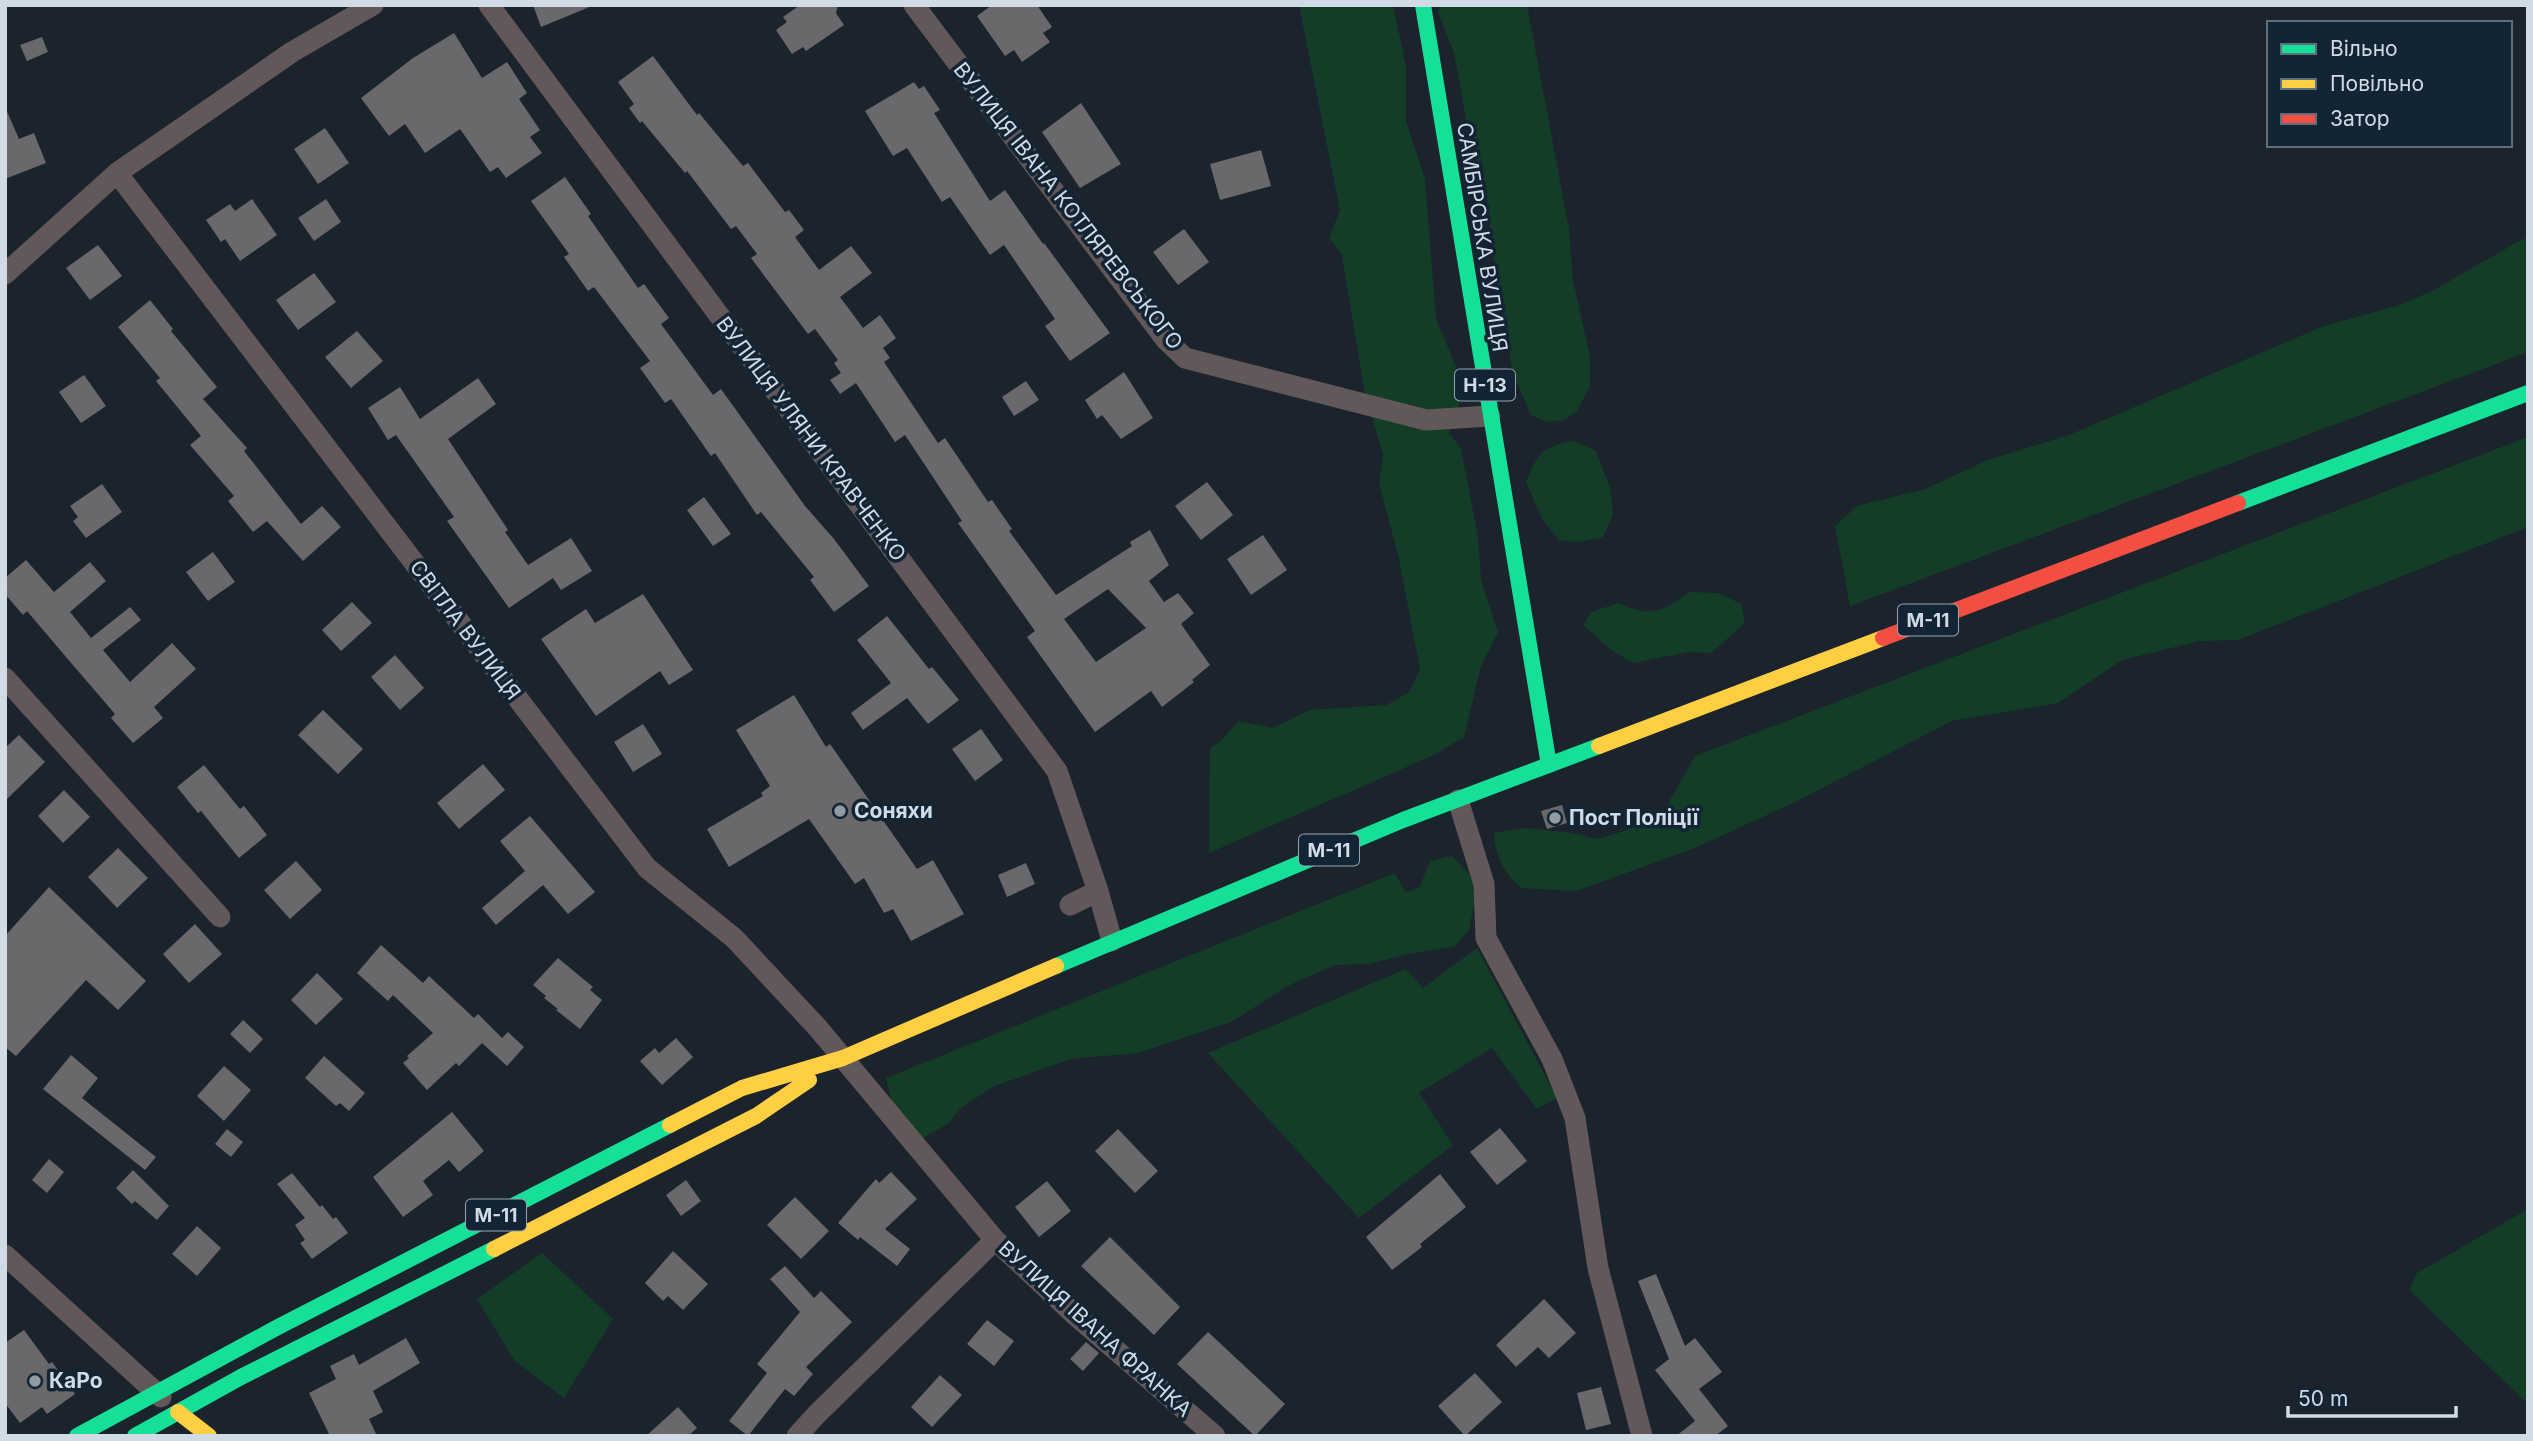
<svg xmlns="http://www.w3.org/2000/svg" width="2533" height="1441" font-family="Inter,sans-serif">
<rect width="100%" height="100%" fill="#1b242c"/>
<path fill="#133d26" d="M1299 5H1393L1406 66V121L1425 179 1436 319 1460 376 1459 406 1449 433 1461 449 1478 537 1481 580 1498 632 1481 666 1464 737 1432 756 1209 853 1210 748 1220 742 1238 721 1273 728 1310 710 1387 705 1409 692 1420 669 1399 559 1379 483 1383 454 1365 393 1342 255 1329 238 1340 210Z
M1440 5H1527L1569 229 1573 281 1590 356V386L1577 411 1564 420 1546 422 1531 415 1513 374 1494 261 1485 182 1473 157 1454 53 1438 12Z
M2528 238V352L1850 606 1835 526 1857 506 1925 489 1988 460 2069 435 2321 327 2400 305 2434 290 2521 240Z
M2528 437V527L2238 640 2200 641 2122 660 2058 703 1952 721 1793 803 1695 848 1576 891 1521 888C1504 873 1495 857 1494 833L1526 828 1572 833 1598 839 1627 830 1662 814 1695 756Z
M1575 441 1596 451 1611 491 1613 515 1603 537 1577 542 1559 540 1542 519 1526 482C1538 452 1543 446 1575 441Z
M1689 592 1718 593 1741 604 1745 623 1711 653 1688 652 1633 663 1611 650 1583 625 1591 612 1619 603C1651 618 1662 612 1689 592Z
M1452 856 1478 883 1469 930 1454 947 1408 954 1369 964 1335 965 1290 985 1231 1022 1138 1053 1071 1059 992 1087 960 1109 949 1123 923 1138 898 1130 886 1078 1395 873 1405 892 1419 888 1430 861Z
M1477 948 1557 1098 1537 1109 1492 1048 1419 1093 1453 1145 1359 1218 1208 1053 1406 969 1423 988Z
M2528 1209V1404L2409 1290 2417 1273Z
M542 1253 613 1319 564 1398 514 1360 477 1299Z"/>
<path fill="#6a686b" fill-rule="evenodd" d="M533 5H592V6L541 27Z
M800 5H838L836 13 844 25 806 51 803 47 792 54 776 30 787 22 783 17Z
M992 5H1037L1052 27 1043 33 1050 42 1022 62 1014 50 1005 56 977 16Z
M454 33 482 78 507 62 527 93 519 99 540 130 530 137 542 153 506 178 498 167 490 172 460 129 425 153 405 124 389 136 361 98 413 58Z
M42 37 48 52 27 61 20 45Z
M653 56 697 115 699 113 743 166 748 163 785 212 789 210 804 230 795 237 819 270 851 246 872 273 840 297 863 328 880 315 896 338 883 348 890 358 884 362 938 443 945 438 988 502 992 500 1012 529 1009 531 1056 595 1132 546 1130 542 1150 530 1169 565 1149 581 1164 602 1178 593 1194 613 1181 624 1210 665 1192 680 1194 682 1162 707 1151 691 1095 732 1027 637 1035 631 958 523 962 521 905 435 895 442 856 383 840 394 830 380 841 373 834 363 838 360 815 329 808 334 751 258 757 254 736 226 731 229 687 171 685 173 642 121 640 123 629 108 634 104 618 82ZM1108 589 1146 628 1096 662 1064 619Z
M914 82 919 89 924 86 940 110 934 113 990 201 1005 190 1043 244 1044 243 1110 333 1070 361 1045 326 1055 319 1004 245 990 255 950 197 942 202 907 148 893 156 865 111Z
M1081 103 1121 164 1080 188 1042 132Z
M5 107 19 139 34 133 46 163 5 179Z
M325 128 349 163 318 184 294 149Z
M1261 150 1271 186 1220 200 1210 164Z
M565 177 591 214 588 216 638 288 644 284 669 318 661 324 713 395 721 389 805 506 834 539 869 586 834 612 810 580 814 577 761 512 757 515 715 453 711 456 671 399 665 403 640 368 650 361 594 287 588 291 564 257 569 254 531 201Z
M252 199 277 235 240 261 225 239 221 242 206 220 230 204 235 211Z
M326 199 341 222 314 241 298 218Z
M1184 229 1209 262 1178 285 1153 252Z
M98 245 122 276 90 300 66 268Z
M314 273 336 302 298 330 276 300Z
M150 300 173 329 171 331 217 387 203 399 247 448 244 451 301 524 322 506 341 527 303 561 267 521 253 532 228 501 234 496 190 445 201 436 156 381 160 378 118 327Z
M357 331 383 361 351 388 325 357Z
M1124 372 1153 418 1121 439 1102 415 1097 419 1085 400Z
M84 375 106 406 81 423 59 392Z
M478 378 496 404 448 439 508 530 505 532 528 565 571 538 592 571 561 590 553 578 509 608 447 521 454 517 396 435 388 440 368 408 400 387 420 419Z
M1026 381 1039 400 1014 416 1002 397Z
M1207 482 1233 515 1201 540 1175 506Z
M102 484 122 512 86 538 73 521 78 517 70 506Z
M704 497 731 534 713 546 687 510Z
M1263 535 1287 570 1251 595 1227 559Z
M213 552 235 582 208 601 186 572Z
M26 560 54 592 90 562 106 581 70 612 91 638 130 607 141 620 103 650 130 682 172 643 196 669 154 707 163 718 133 743 111 718 115 714 60 650 27 611 23 615 5 594V578Z
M643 594 693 670 669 685 660 671 596 716 541 639 586 609 595 623Z
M352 602 372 623 341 651 322 630Z
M887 616 929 669 932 667 959 700 928 724 907 698 863 730 851 713 891 683 857 640Z
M395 655 424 688 400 710 371 677Z
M794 695 826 747 830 744 917 869 933 860 964 914 911 941 893 909 884 913 864 878 855 884 809 819 729 867 707 829 763 796 761 793 770 786 736 730Z
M323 710 363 749 338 774 298 735Z
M643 724 662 754 633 772 614 742Z
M981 729 1003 760 975 781 952 749Z
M19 735 45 762 5 801V748Z
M483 764 505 790 459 829 437 803Z
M204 765 240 809 244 806 267 835 239 858 201 811 198 813 177 787Z
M64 790 90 817 63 843 38 816Z
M1562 805 1567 823 1547 829 1541 811Z
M530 816 595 892 568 914 543 885 496 925 482 908 525 871 500 841Z
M118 848 148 878 117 908 88 877Z
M296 861 322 890 290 919 264 890Z
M1026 863 1035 884 1007 897 998 875Z
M49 887 146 981 118 1010 86 980 16 1056 5 1047V936Z
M195 924 222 954 189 983 163 954Z
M381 945 423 983 429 976 474 1018 478 1014 502 1038 508 1032 524 1047 507 1066 482 1043 459 1066 456 1063 427 1090 403 1063 409 1058 407 1056 433 1033 393 995 388 1001 357 973Z
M558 958 593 987 590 990 602 1000 580 1029 556 1010 558 1009 544 998 546 996 533 985Z
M317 973 343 999 316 1025 291 1000Z
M243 1020 263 1039 250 1053 230 1034Z
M676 1038 693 1057 662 1085 640 1061 655 1048 659 1053Z
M71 1055 98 1078 82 1098 156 1157 145 1170 43 1089Z
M324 1056 365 1093 349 1111 340 1103 336 1106 305 1078Z
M224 1066 251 1090 224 1121 197 1096Z
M452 1112 484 1151 459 1172 449 1160 423 1181 433 1195 403 1217 373 1177Z
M1500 1128 1527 1161 1497 1185 1470 1152Z
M227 1129 243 1142 231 1157 215 1144Z
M1118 1129 1158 1171 1135 1193 1095 1151Z
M49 1159 64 1172 47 1193 32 1180Z
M133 1170 169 1206 157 1220 135 1201 132 1204 116 1188Z
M891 1172 917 1199 885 1229 910 1249 897 1266 860 1237 858 1240 838 1223 876 1179 879 1183Z
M292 1173 320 1207 322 1205 333 1219 336 1217 348 1233 312 1259 300 1243 305 1240 295 1225 305 1218 277 1184Z
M1440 1174 1466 1207 1420 1244 1422 1247 1392 1270 1366 1237Z
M686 1180 701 1201 681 1216 666 1195Z
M1047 1181 1071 1211 1039 1237 1015 1207Z
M795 1197 829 1231 801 1259 767 1225Z
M197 1226 221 1248 197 1276 172 1254Z
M1110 1237 1180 1307 1154 1335 1081 1266Z
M673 1251 708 1284 683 1310 668 1296 663 1301 645 1283Z
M785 1266 814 1298 821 1291 852 1322 806 1367 813 1374 794 1396 785 1389 748 1436 729 1421 767 1373 757 1364 800 1312 770 1279Z
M1656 1274 1685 1346 1695 1338 1722 1372 1699 1389 1728 1426 1715 1436H1676L1695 1421 1655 1370 1669 1359 1638 1281Z
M1544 1299 1576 1333 1549 1358 1538 1347 1516 1367 1496 1345Z
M987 1320 1014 1341 994 1366 967 1344Z
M24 1330 49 1364 52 1362 75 1394 47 1414 42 1407 20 1423 5 1403V1343Z
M1208 1332 1285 1404 1255 1436 1177 1364Z
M406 1338 420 1363 373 1391 383 1412 369 1419 377 1436H330L309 1393 336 1379 330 1366 354 1354 359 1365Z
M1086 1342 1099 1353 1083 1371 1070 1359Z
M1475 1373 1502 1402 1465 1436 1438 1406Z
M940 1375 962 1395 932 1427 911 1407Z
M1601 1387 1611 1424 1586 1430 1577 1393Z
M678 1407 697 1428 688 1436H646Z"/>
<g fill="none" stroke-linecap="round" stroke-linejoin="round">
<path stroke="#625759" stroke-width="21" d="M489 5 1057 771 1098 891 1112 941
M914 5 1166 340 1185 358 1426 420 1490 416
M117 173 647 868 734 938 817 1027 995 1240 1074 1314 1215 1436
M5 274 117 173 292 52 373 5
M5 678 220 917
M1458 800 1484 884 1486 938 1552 1059 1575 1118 1598 1268 1642 1436
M1070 905 1098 891
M5 1255 161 1397
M797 1436 817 1414 995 1240"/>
<path stroke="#16e098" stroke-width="16" d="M1423 5 1549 765
M2238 503 2528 393
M1056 966 1403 820 1599 746
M77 1436 278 1327 670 1125
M135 1436 241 1377 494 1249"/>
<path stroke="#ffcf43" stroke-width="16" d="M1599 746 1883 638
M670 1125 742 1088 843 1058 1056 966
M494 1249 756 1116 809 1080
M178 1412 209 1436"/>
<path stroke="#f24e42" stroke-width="16" d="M1883 638 2238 503"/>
</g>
<g fill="#919ba4" stroke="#132534" stroke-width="2.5">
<circle cx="840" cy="811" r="7"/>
<circle cx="1555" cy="818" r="7"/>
<circle cx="35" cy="1381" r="7"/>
</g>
<g text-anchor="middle" stroke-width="7" stroke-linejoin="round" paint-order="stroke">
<g fill="#132534" stroke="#97a4b0" stroke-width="2">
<rect x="1455" y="369.5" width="60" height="31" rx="5"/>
<rect x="1898" y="604.5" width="60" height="31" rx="5"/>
<rect x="1299" y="834.5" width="60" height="31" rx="5"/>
<rect x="466" y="1199.5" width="60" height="31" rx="5"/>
</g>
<g font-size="19" font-weight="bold" fill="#d0dbe5">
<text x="1485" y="392">Н-13</text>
<text x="1928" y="627">М-11</text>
<text x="1329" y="857">М-11</text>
<text x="496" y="1222">М-11</text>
</g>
<g font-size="21" fill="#d0dbe5" stroke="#132534">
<text transform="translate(1068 206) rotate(52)" y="7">ВУЛИЦЯ ІВАНА КОТЛЯРЕВСЬКОГО</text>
<text transform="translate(1482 237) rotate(81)" y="7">САМБІРСЬКА ВУЛИЦЯ</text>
<text transform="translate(811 439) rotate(53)" y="7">ВУЛИЦЯ УЛЯНИ КРАВЧЕНКО</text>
<text transform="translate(465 630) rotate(53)" y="7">СВІТЛА ВУЛИЦЯ</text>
<text transform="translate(1095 1329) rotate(42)" y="7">ВУЛИЦЯ ІВАНА ФРАНКА</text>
</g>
<g font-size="21" font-weight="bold" fill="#d0dbe5" stroke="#132534" text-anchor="start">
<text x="854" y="818">Соняхи</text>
<text x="1569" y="825">Пост Поліції</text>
<text x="49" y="1388">КаРо</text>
</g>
</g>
<rect width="2533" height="1441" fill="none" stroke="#d0dbe5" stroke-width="14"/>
<rect x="2267" y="21" width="245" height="126" fill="#132534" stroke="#5f6e7b" stroke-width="2"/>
<rect x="2281" y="44" width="35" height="10" fill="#16e098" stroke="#5f6e7b" stroke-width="2"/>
<text x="2330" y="56" font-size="21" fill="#d0dbe5">Вільно</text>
<rect x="2281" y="79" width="35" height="10" fill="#ffcf43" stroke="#5f6e7b" stroke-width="2"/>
<text x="2330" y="91" font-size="21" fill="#d0dbe5">Повільно</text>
<rect x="2281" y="114" width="35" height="10" fill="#f24e42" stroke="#5f6e7b" stroke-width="2"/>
<text x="2330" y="126" font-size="21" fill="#d0dbe5">Затор</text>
<path d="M2288 1406v10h168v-10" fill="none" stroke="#d0dbe5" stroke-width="3.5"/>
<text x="2298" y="1406" font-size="21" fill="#d0dbe5" stroke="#132534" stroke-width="5" paint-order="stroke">50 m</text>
</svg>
